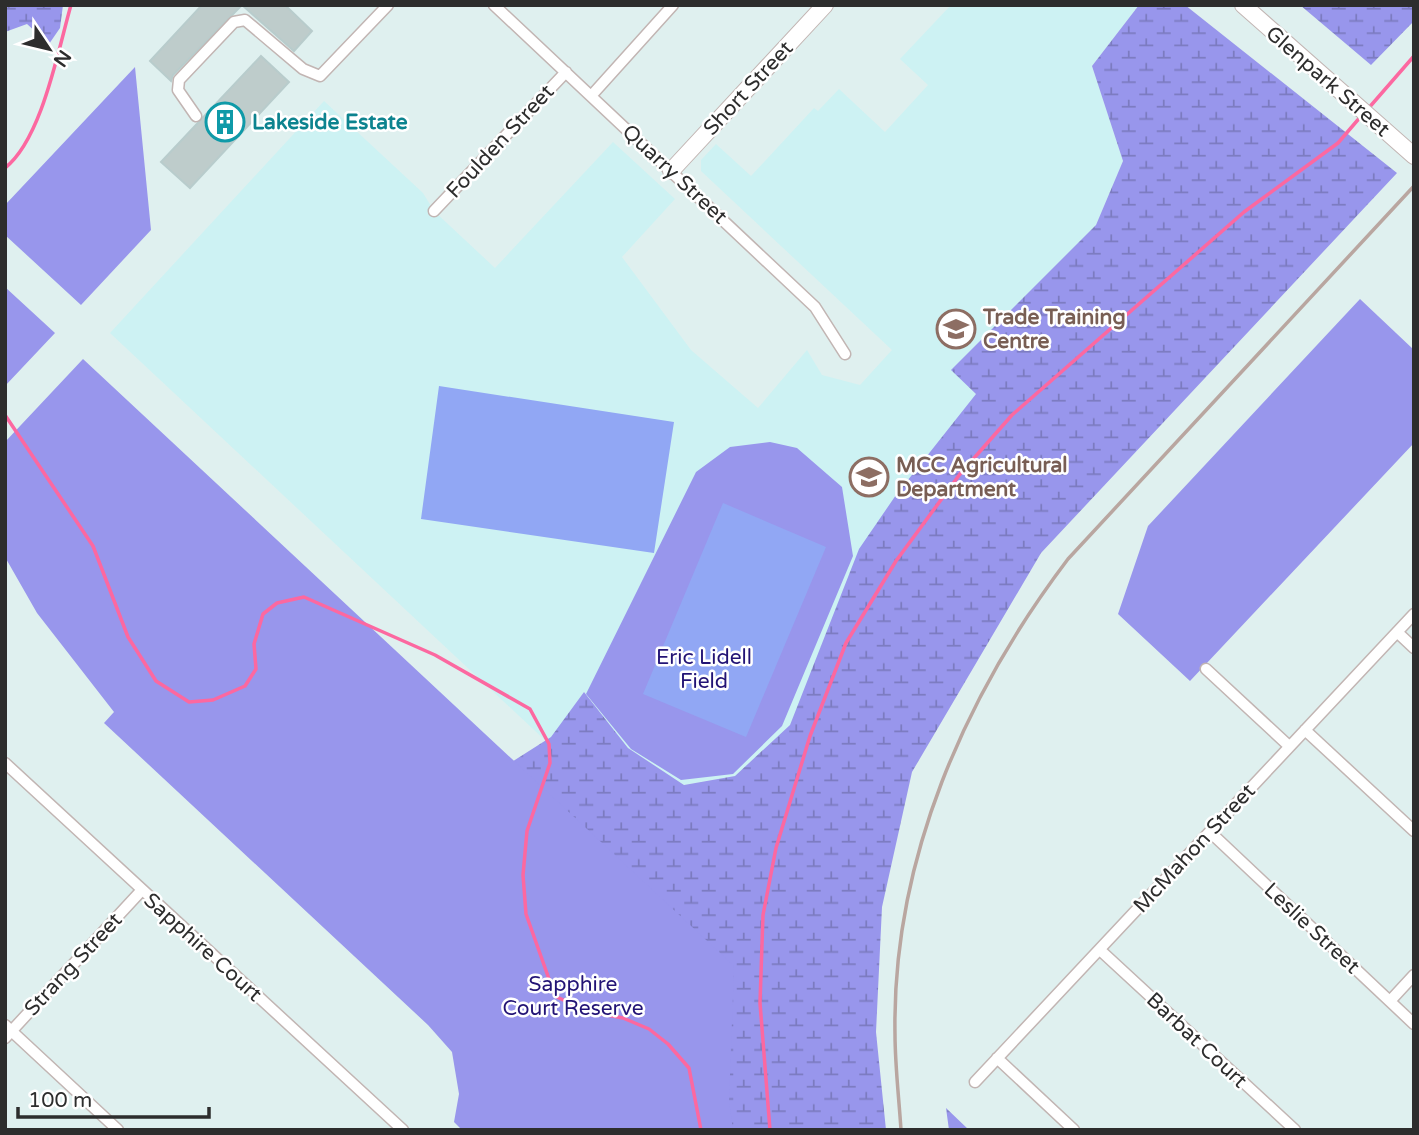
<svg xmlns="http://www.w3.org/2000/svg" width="1419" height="1135" font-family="'Varela Round',sans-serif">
<defs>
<pattern id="wetland-marsh" width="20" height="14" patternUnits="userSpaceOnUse" patternTransform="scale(1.75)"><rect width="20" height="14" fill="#9896ec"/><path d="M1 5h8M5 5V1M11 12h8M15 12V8" fill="none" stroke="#7c7bc0"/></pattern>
</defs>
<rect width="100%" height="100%" fill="#dff0ef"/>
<path fill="#cdf2f3" d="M951 5H1139L1092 66 1123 161 1096 225 1002 326 952 370 976 394 790 725 735 776 684 785 628 748 584 692 549 744 110 333 324 101 423 193 434 211 495 268 613 142 675 199 622 257 691 350 758 408 807 350 822 375 860 385 892 350 701 171V160L716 144 751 176 814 108 818 111 839 89 885 132 928 85 900 59Z"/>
<path fill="url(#wetland-marsh)" d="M5 5H63L60 28 49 44 27 24 5 32Z
M1139 5H1185L1397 173 1041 553 912 772 882 907 876 1032 886 1130H515L496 772 551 737 584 692 628 748 684 785 735 776 790 725 859 549 896 495 976 394 951 370 1096 225 1123 161 1092 66Z
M1300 5H1414V21L1371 65Z
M946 1108 969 1130H949Z"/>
<path fill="#9896ec" d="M135 67 151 230 81 305 5 235V205Z
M5 287 55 333 5 386Z
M1360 299 1414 350V443L1190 681 1118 614 1148 526Z
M83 359 734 966 729 1102 733 1130H462L454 1122 459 1094 452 1052 428 1025 104 723 114 712 37 613 5 557V442Z
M770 442 797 448 842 487 853 556 782 726 733 774 681 780 631 749 586 694 696 472 730 447Z"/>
<path fill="#91a7f4" d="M439 386 674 422 654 553 421 519Z
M723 503 826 547 746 737 643 694Z"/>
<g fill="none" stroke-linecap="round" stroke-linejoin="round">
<path stroke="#fc68a0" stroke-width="3.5" d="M1367 110 1414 56
M5 168C42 139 58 50 71 5
M5 415 93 546 128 637 156 681 189 702 213 700 245 686 256 669 254 644 263 614 277 603 304 597 435 655 530 709 549 744 550 763 527 831 523 875 526 914 555 996 586 1011 623 1018 649 1029 668 1044 689 1068 701 1130
M770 1130 760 1003 763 915 776 848 810 736 846 643 896 561 960 474 1012 415 1244 212 1338 143 1362 115"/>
</g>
<path fill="#becccb" stroke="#b8cccc" stroke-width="2" d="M202 5H242L173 75 171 81 150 61Z
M242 5H285L312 31 294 51Z
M261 56 289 82 190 188 161 162Z"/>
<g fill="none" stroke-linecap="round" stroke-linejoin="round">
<defs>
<path id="street" d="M494 5 815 307 845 354
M591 96 673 5
M196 116 178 90 179 80 234 22 245 20 303 69 320 76 388 5
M434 211 566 72
M1397 632 1414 648
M1206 669 1289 746
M1305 730 1414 831
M5 763 403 1130
M1210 832 1414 1024
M1100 950 1295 1130
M1390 1001 1414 975
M5 1025 118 1130
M5 1038 141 891
M997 1058 1074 1130
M975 1082 1414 614"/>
<path id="secondary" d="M1243 5 1414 156
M671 171 825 5"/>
</defs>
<use href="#street" stroke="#c2b5b3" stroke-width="13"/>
<use href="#secondary" stroke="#c2b5b3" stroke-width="18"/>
<use href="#street" stroke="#fff" stroke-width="10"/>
<use href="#secondary" stroke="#fff" stroke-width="16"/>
<path stroke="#b9a6a0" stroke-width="3.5" d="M901 1130C899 1098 895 1066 895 1034 892 860 965 695 1068 559L1414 186"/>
</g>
<defs>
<symbol id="building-ring" viewBox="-11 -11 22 22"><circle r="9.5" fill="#fff" stroke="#0f9aa8" stroke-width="1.5"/><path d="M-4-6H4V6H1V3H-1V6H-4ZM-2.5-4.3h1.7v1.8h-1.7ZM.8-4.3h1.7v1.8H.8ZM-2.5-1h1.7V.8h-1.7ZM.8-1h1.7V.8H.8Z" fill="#0f9aa8"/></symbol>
<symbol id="university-ring" viewBox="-11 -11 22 22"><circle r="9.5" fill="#fff" stroke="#8d6e63" stroke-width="1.5"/><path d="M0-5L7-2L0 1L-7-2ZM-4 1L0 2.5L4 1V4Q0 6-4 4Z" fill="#8d6e63"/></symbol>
</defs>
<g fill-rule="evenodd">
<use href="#building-ring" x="203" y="100" width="44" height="44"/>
<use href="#university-ring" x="934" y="307" width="44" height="44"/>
<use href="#university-ring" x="847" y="455" width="44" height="44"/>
</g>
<g text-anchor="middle" stroke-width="5" stroke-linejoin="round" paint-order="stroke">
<g font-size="21" fill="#2d2d2d" stroke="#fff">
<text transform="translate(1328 81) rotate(41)" y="7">Glenpark Street</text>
<text transform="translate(748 88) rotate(-47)" y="7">Short Street</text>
<text transform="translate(500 141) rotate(-47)" y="7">Foulden Street</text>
<text transform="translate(675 174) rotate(43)" y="7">Quarry Street</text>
<text transform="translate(1194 848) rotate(-47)" y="7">McMahon Street</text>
<text transform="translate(1312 928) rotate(43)" y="7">Leslie Street</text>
<text transform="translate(203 947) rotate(42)" y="7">Sapphire Court</text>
<text transform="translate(73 964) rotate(-47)" y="7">Strang Street</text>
<text transform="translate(1197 1040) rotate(43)" y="7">Barbat Court</text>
</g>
<g font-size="21" font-weight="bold" fill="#0d838f" stroke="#fff" text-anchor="start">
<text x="252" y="129">Lakeside Estate</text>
</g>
<g font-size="21" font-weight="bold" fill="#785e54" stroke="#fff" text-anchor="start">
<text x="983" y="324">Trade Training<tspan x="983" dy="24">Centre</tspan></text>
<text x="896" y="472">MCC Agricultural<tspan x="896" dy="24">Department</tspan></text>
</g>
<g font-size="21" fill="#221375" stroke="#fff">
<text x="704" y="664">Eric Lidell<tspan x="704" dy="24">Field</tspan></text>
<text x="573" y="991">Sapphire<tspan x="573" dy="24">Court Reserve</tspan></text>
</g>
</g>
<rect width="1419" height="1135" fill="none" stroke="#2d2d2d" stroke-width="14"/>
<g transform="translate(49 49) rotate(125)" stroke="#ffffff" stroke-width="5" paint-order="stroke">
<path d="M0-5L12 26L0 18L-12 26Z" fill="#2d2d2d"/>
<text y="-10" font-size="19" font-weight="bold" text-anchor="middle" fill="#2d2d2d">N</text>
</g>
<path d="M18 1107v10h191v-10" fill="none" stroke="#2d2d2d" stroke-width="3.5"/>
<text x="28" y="1107" font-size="21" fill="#2d2d2d" stroke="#ffffff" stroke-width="5" paint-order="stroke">100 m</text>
</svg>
